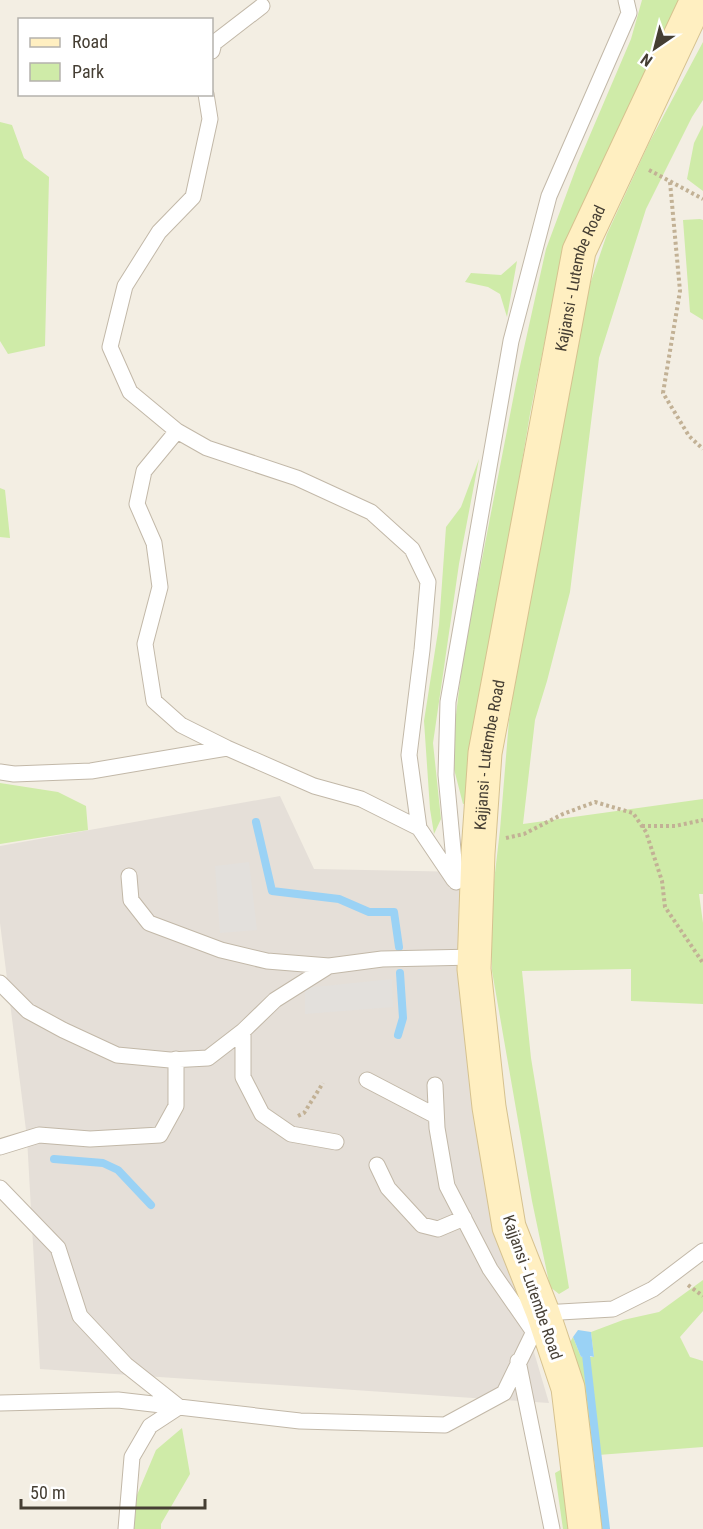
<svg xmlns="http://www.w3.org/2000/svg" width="703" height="1529" font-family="'Roboto Condensed',sans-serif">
<rect width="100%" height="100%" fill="#f3eee3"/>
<path fill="#e5dfd8" d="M280 796 314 869 467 872 490 1203 549 1403 40 1369 27 1138 0 923V846Z"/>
<path fill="#cfeba8" d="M642 0H685L575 223 551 310 530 414 477 729 471 802 463 804 454 769 455 723 463 657 516 384 546 249 578 163 631 39Z
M703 42V100L692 117 646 209 599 358 570 592 547 681 535 720 523 824 703 799V894H699L703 923V1004L631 1001V969L522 971 531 1058 569 1288 559 1294 550 1287 532 1201 492 971 491 907 500 830 509 720 526 613 586 296 607 234 649 143Z
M0 122 12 125 24 158 49 177 45 346 8 354 0 341Z
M703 125V191L687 179 694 143Z
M700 219 703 220V320L690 312 683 220Z
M517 261 507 317 500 294 488 287 465 282 471 273 501 275Z
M479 459 459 564 433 743 441 819 434 834 430 809 424 721 439 625 446 527 461 507Z
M0 488 5 490 10 538 0 537Z
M0 783 58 792 86 806 88 830 0 844Z
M703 1280V1311L680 1337 690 1357 703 1361V1447L598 1455 586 1459 568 1346 573 1337 581 1357H594L591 1332 623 1320 659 1312Z
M182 1428 190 1474 161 1524V1529H134L137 1495 156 1450Z
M562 1469 572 1529H563L555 1473Z"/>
<path fill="#e3e0dc" d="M249 862 257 930 220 933 215 866Z
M392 979 393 1007 305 1014V988Z"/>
<path fill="#9ad2f5" d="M578 1330 591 1332 594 1357 586 1355 581 1357 573 1337Z"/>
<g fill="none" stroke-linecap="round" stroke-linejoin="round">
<path stroke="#9ad2f5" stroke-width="8" d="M256 822 272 891 339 899 369 912H394L399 947
M398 1035 403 1018 400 973
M54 1159 103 1163 118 1170 151 1205
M586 1355 606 1529"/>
<defs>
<path id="lane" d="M212 51 214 43 262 6
M206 94 210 119 193 197 159 232 125 286 110 347 130 392 177 431 207 448 297 478 371 512 412 549 428 582 422 650 409 755 419 828
M177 431 144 471 137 504 154 543 160 587 145 644 154 701 181 725 227 748 314 786 361 799 419 828 454 880
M0 772 14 774 91 771 227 748
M129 876 131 900 149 923 221 950 267 961 329 966 382 959 475 957
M456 882 446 775 448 702 511 341 549 196 629 13 626 0
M329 966 275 1000 243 1031V1077L262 1114 291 1134 336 1142
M0 983 28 1011 63 1030 117 1055 170 1060 208 1058 243 1031
M367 1080 436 1116
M435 1085 437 1128 447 1186 490 1269 533 1331
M0 1147 39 1135 90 1139 160 1135 176 1106V1059
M377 1165 388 1188 422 1225 438 1229 464 1218
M0 1188 58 1248 80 1316 126 1365 179 1407 150 1426 132 1457 126 1529
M518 1361 552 1529
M0 1403 118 1400 300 1421 445 1425 504 1393 543 1313 613 1309 653 1289 703 1251"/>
<g id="secondary">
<path id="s1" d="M585 1529 568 1388 543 1313 509 1227 489 1107 474 969 478 853 485 753 579 251 697 0"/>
</g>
</defs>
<use href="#lane" stroke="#c2b8a8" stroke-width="17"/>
<use href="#secondary" stroke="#d6c28f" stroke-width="35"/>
<path stroke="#c2b195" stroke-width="4" stroke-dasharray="3 3" stroke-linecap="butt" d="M649 170 703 199
M670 182 680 291 663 393 689 436 703 449
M642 826H675L703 820
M506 838 524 834 563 814 595 802 633 813 646 832 662 881 665 907 703 963
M298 1116 304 1113 323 1083
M688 1285 703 1296"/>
<use href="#lane" stroke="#fff" stroke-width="15"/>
<use href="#secondary" stroke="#ffefc1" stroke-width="33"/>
</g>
<g text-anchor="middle" stroke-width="6" stroke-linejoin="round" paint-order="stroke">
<g font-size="16" fill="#453e33" stroke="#fff">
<text dy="6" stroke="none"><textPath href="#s1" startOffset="1275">Kajjansi - Lutembe Road</textPath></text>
<text dy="6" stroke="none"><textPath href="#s1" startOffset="789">Kajjansi - Lutembe Road</textPath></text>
<text transform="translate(533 1287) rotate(71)" y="6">Kajjansi - Lutembe Road</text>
</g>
</g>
<rect x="18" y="18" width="195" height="78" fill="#ffffff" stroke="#b5b2ad" stroke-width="1.5"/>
<rect x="30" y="38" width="30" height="9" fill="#ffefc1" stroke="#b5b2ad" stroke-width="1.5"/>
<text x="72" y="48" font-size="18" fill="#453e33">Road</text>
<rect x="30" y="63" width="30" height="18" fill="#cfeba8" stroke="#b5b2ad" stroke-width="1.5"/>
<text x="72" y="78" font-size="18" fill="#453e33">Park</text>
<g transform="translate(655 48) rotate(215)" stroke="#ffffff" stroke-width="4.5" paint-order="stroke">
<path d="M0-4.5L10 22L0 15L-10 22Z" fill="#453e33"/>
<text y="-9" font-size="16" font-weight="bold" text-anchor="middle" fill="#453e33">N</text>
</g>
<path d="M21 1499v9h184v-9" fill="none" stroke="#453e33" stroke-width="3"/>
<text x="30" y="1499" font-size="18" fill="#453e33" stroke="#ffffff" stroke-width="4.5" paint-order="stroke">50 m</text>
</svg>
